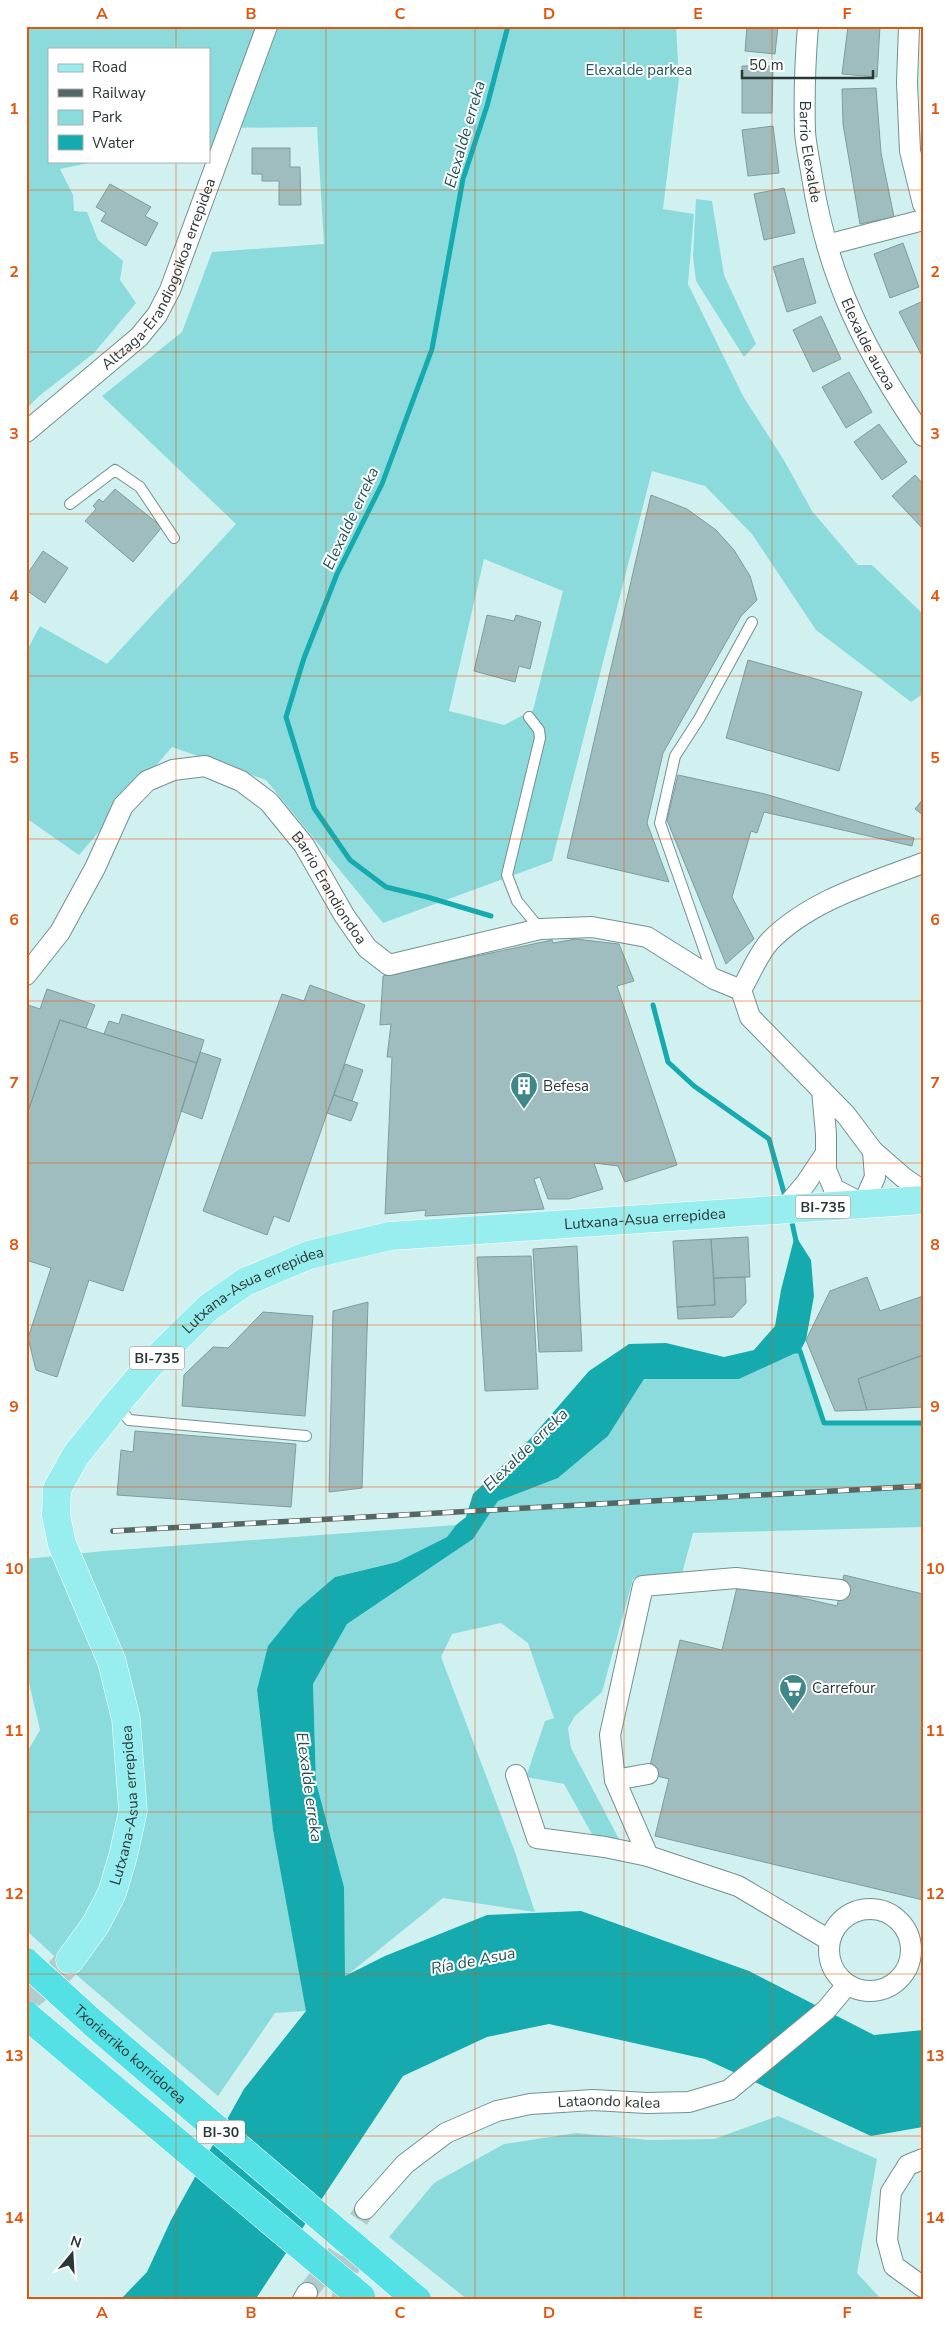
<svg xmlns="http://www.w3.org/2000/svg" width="949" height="2326" font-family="'Nunito Sans',sans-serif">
<rect width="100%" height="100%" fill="#d1f1f1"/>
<path fill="#8bdbdd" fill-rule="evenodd" d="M26 26H676L679 78 663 209 694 214 688 284 743 396 785 462 812 511 858 565H872L923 614V694L911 702 816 630 752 534 705 486 652 471 552 861 383 923 266 780 172 747 79 855 26 818V652L40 626 107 664 236 524 102 396 182 332 212 252 324 244 317 127 218 128 213 150 209 151V49H49V161H98L60 169 73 195 74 211 87 212 98 240 123 261 120 280 136 303 94 353 38 397 26 409ZM484 559 563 591 533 710 504 725 449 711Z
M696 199 712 201 724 275 756 344 744 357 696 281 693 256Z
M800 1351 825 1423H923V1527L693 1533 681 1577 633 1579 602 1692 575 1716 568 1728 571 1748 619 1839 593 1836 564 1784 526 1777 545 1721 554 1718 528 1643 501 1623 452 1634 441 1657 515 1852 535 1912 443 1898 345 1977 306 2011 275 2013 218 2096 52 1954 26 1930V1754L40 1730 26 1670V1559L104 1551 456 1525 447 1537 397 1562 335 1577 257 1691 273 1830 289 1905 344 1887 316 1782 313 1684 347 1624 473 1539 498 1501 558 1478 608 1436 644 1379H739Z
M778 2116 877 2159 857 2273 882 2300H468L389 2237 434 2183 504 2144 576 2133 648 2140 714 2139Z"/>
<path fill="#14aaae" d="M795 1235 811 1260 814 1296 806 1340 800 1351 739 1379H644L608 1436 558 1478 498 1501 473 1539 347 1624 313 1684 316 1782 344 1887 345 1976 385 1956 487 1915 581 1911 749 1971 874 2035 923 2030V2127L871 2136 705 2059 549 2024 487 2037 403 2076 255 2300H120L147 2272 171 2220 244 2089 306 2011 273 1830 257 1690 268 1646 298 1609 335 1577 397 1562 447 1537 456 1525 466 1517 473 1494 530 1439 589 1371 629 1344 666 1343 724 1357 754 1350 775 1326 781 1290Z"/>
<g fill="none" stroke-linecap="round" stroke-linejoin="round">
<path stroke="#14aaae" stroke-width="5" d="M491 916 427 897 386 887 350 860 314 808 286 717 304 658 337 574 382 484 432 349 463 179 487 106 508 26
M653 1005 668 1062 694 1086 769 1139 786 1200
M791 1218 796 1241
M795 1351H800L824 1423H923"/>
</g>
<path fill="#9fbdbe" stroke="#7f9c9c" d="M747 26H778L775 54 745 51Z
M848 26H880L877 77 842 74Z
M742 66H773L772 113H742Z
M876 88 881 153 894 217 860 224 843 124 842 89Z
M773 126 779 173 748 176 742 130Z
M252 148H290V167H300L301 205H279V181H262V174H252Z
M110 184 151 207 145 216 158 223 146 246 101 221 106 213 96 207Z
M784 188 795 233 764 240 754 194Z
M903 243 919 287 890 298 874 254Z
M803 258 816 303 787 312 773 267Z
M923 301V353L921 354 899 312Z
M821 316 841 359 813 372 793 330Z
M849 372 872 412 846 428 822 387Z
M879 424 907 462 882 480 854 442Z
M915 475 923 484V529L892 496Z
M115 489 162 527 133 562 85 521 96 509 93 506 99 499 103 502Z
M651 495 687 509 716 530 734 550 750 576 757 600 741 616 663 753 647 823 669 882 567 858Z
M43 551 68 568 45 603 26 590V576Z
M487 615 514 621 516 615 541 622 530 669 519 666 515 682 474 671Z
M748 660 862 692 839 771 726 738Z
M678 775 765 794 914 838 912 846 764 812 757 833 751 831 732 897 754 939 726 964 667 820Z
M923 799V815L915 809Z
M576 939 619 944 634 981 617 986 677 1165 625 1182 618 1166 594 1163 603 1189 569 1199H548L540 1177 534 1179 544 1209 425 1216 426 1210 385 1214 392 1057H387L391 1024 380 1025 383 976 552 940 553 943Z
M310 985 365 1005 289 1222 274 1216 267 1235 203 1211 282 994 304 1001Z
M47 989 95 1005 86 1028 60 1020 26 1117V1012L28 1005 40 1009Z
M122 1014 204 1040 197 1063 104 1034 109 1021 119 1024Z
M60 1020 197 1063 123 1291 89 1280 57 1377 36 1370 28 1338 51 1268 26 1260V1117Z
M200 1052 221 1059 202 1119 181 1111Z
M345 1064 363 1070 352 1101 334 1095Z
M334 1095 358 1103 351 1121 327 1113Z
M748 1237 750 1277 714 1278 711 1239Z
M711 1239 715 1305 677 1307 673 1241Z
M577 1246 582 1351 539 1352 533 1249Z
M531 1256 538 1389 485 1391 477 1257Z
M745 1277 746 1303 733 1317 678 1319 677 1307 715 1305 714 1278Z
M867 1277 880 1311 923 1296V1355L858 1379 867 1410 835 1411 806 1340 830 1291Z
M368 1302 362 1488 329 1492 333 1311Z
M263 1312 313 1316 305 1416 182 1406 184 1375 213 1347 228 1348Z
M923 1355V1407L867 1410 858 1379Z
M135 1431 296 1444 291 1507 117 1495 121 1450 133 1452Z
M844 1575 923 1594V1900L655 1836 669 1779 648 1774 680 1640 722 1650 738 1583 837 1606Z"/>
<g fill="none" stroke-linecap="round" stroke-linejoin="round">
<path stroke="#b0cccc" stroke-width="20" stroke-dasharray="20 10" stroke-linecap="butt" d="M307 2293 334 2258 365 2209
M341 2300 358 2235"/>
<path stroke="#b0cccc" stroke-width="28" stroke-dasharray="28 14" stroke-linecap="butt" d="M26 1998 57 1974 70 1960"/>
<defs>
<path id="service" d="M70 504 115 470 140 487 174 538
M529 717 539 730 540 738 507 875 517 901 540 929
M713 975 660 823 675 756 699 719 752 622
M117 1404 129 1420 306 1436"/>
<g id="minor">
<path id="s1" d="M808 26C805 62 804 97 805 132 806 147 810 163 812 177 828 279 865 352 923 436"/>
<path d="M909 26 907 83 910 151 923 204"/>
<path d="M827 245 923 220"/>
<path id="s2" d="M26 432 139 337 157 315 170 290 267 26"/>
<path id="s3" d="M26 975 60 932 95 868 123 806 147 781 173 770 205 766 241 781 269 802 304 845 344 915 367 948 389 965 540 929 592 927 647 937 714 979 741 990"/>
<path d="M822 1090 826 1134V1170L834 1189 863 1204 875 1177 873 1151 846 1115 750 1017 741 990C750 975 758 954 770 941 810 900 871 883 923 863"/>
<path d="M873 1151 904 1178 923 1191"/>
<path d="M784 1209 806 1183 826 1153"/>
<path d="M516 1775 537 1838 605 1847 648 1856 738 1886 829 1940"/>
<path d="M615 1780 648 1774"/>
<path d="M648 1856 615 1780 610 1735 643 1586 736 1578 840 1590"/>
<circle cx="870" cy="1950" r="41"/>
<path d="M923 2159 908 2165 891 2192 887 2240 894 2266 923 2287"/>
<path id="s4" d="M365 2209 405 2164 446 2133 497 2111 530 2104 593 2100 647 2103 689 2102 729 2090 826 2010 847 1985"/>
<path d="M303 2300 307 2293"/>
</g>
<g id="primary">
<path id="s5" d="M70 1960 96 1924 112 1893 123 1856 133 1811 126 1719 112 1662 62 1544 56 1515 57 1489 76 1455 120 1400 150 1365 208 1308 245 1282 309 1255 390 1236 923 1200"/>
</g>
</defs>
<use href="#service" stroke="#739091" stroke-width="12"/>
<use href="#minor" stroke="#739091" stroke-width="22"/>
<use href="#primary" stroke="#fff" stroke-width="29"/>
<use href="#service" stroke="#fff" stroke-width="10"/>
<use href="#minor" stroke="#fff" stroke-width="20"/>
<use href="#primary" stroke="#98edef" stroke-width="28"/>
<defs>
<path id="rail" d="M113 1531 923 1486"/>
</defs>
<use href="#rail" stroke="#566" stroke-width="5.5"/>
<use href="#rail" stroke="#fff" stroke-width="4" stroke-dasharray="11" stroke-linecap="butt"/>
<defs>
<g id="motorway-bridge">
<path id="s6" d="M26 1962 93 2023 417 2300"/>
<path d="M26 2015 361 2297"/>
</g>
</defs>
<use href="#motorway-bridge" stroke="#fff" stroke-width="29" stroke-linecap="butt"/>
<use href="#motorway-bridge" stroke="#54e1e5" stroke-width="28"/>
</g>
<path fill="none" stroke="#df570e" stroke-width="1" stroke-opacity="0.55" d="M176 26V49M326 26V2300M475 26V2300M624 26V2300M772 26V2300M176 161V2300M26 190H923M26 352H923M26 514H923M26 676H923M26 839H923M26 1001H923M26 1163H923M26 1325H923M26 1487H923M26 1650H923M26 1812H923M26 1974H923M26 2136H923"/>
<defs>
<symbol id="building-pin" viewBox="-11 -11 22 30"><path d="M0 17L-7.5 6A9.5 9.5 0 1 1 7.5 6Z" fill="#3f8789" stroke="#fff"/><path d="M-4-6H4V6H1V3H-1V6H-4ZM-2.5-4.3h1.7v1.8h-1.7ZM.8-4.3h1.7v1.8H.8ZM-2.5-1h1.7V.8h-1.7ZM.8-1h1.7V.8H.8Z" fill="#fff"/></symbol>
<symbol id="supermarket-pin" viewBox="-11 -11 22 30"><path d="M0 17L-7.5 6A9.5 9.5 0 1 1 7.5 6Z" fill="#3f8789" stroke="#fff"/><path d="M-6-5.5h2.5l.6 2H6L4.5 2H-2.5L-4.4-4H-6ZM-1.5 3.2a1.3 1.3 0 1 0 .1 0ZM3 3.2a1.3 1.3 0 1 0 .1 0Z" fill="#fff"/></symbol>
</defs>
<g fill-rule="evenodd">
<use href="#building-pin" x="508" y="1070" width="32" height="43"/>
<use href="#supermarket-pin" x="777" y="1672" width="32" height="43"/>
</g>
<g text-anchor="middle" stroke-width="4" stroke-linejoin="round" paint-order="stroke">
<g fill="#fff" stroke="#6b7373" stroke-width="1">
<rect x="795.5" y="1195.5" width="55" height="23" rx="4"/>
<rect x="129.5" y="1346.5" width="55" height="23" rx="4"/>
<rect x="197" y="2120.5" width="48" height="23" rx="4"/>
</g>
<g font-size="14" font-weight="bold" fill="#2b3737">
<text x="823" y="1212">BI-735</text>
<text x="157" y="1363">BI-735</text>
<text x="221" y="2137">BI-30</text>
</g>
<g font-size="15" fill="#22585a" stroke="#fff">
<text x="639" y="75">Elexalde parkea</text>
</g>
<g font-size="15" fill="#2b3737" stroke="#fff">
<text dy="5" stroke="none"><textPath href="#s1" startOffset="126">Barrio Elexalde</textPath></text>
<text dy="5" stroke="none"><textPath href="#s2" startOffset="212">Altzaga-Erandiogoikoa errepidea</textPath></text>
<text dy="5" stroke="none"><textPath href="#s1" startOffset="329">Elexalde auzoa</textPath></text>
<text dy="5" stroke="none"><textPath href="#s3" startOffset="470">Barrio Erandiondoa</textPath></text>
<text dy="5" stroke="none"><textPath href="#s5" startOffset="1189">Lutxana-Asua errepidea</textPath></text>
<text dy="5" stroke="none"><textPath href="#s5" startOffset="784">Lutxana-Asua errepidea</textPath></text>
<text dy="5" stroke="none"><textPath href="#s5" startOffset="169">Lutxana-Asua errepidea</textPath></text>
<text dy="5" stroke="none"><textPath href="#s6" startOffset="139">Txorierriko korridorea</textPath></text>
<text dy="5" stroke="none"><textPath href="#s4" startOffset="280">Lataondo kalea</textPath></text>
</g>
<g font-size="15" fill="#2b3737" stroke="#fff" text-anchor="start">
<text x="543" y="1091">Befesa</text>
<text x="812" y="1693">Carrefour</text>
</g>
<g font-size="16" font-style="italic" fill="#1e5556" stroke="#fff">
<text transform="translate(464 134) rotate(-74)" y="6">Elexalde erreka</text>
<text transform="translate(350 518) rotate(-65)" y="6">Elexalde erreka</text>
<text transform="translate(525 1449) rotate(-44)" y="6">Elexalde erreka</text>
<text transform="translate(310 1787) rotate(82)" y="6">Elexalde erreka</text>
<text transform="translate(473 1960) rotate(-11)" y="6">Ría de Asua</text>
</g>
</g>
<rect width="949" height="2326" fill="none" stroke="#ffffff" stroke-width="55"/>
<rect x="48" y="48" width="162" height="115" fill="#ffffff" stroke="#aaafaf"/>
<rect x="58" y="64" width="25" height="8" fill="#98edef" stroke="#aaafaf"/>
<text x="92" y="72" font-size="15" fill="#2b3737">Road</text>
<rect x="58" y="89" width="25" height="8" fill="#556666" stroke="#aaafaf"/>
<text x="92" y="98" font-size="15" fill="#2b3737">Railway</text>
<rect x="58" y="110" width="25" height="15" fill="#8bdbdd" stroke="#aaafaf"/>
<text x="92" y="122" font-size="15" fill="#2b3737">Park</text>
<rect x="58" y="135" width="25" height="15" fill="#14aaae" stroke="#aaafaf"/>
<text x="92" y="148" font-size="15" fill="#2b3737">Water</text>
<g transform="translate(72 2254) rotate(18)" stroke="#ffffff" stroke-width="4" paint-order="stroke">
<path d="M0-4L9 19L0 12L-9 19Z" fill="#2b3737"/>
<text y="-8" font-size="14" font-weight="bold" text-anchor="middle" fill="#2b3737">N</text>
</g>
<path d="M742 70v8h131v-8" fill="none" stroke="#2b3737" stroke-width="2.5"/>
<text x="749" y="70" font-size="15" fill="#2b3737" stroke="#ffffff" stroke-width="4" paint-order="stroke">50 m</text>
<rect x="28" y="28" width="894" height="2270" fill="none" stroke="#df570e" stroke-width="2"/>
<g font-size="16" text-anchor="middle" font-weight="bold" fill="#df570e">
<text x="102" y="19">A</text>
<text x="251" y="19">B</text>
<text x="400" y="19">C</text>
<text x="549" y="19">D</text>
<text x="698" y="19">E</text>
<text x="847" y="19">F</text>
<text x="14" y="114">1</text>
<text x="935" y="114">1</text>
<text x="14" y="277">2</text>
<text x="935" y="277">2</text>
<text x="14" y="439">3</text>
<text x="935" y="439">3</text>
<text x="14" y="601">4</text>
<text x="935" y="601">4</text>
<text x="14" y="763">5</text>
<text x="935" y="763">5</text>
<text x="14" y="925">6</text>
<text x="935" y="925">6</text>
<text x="14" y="1088">7</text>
<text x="935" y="1088">7</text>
<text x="14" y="1250">8</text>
<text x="935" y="1250">8</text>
<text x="14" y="1412">9</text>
<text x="935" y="1412">9</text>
<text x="14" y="1574">10</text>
<text x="935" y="1574">10</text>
<text x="14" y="1736">11</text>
<text x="935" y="1736">11</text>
<text x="14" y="1899">12</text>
<text x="935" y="1899">12</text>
<text x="14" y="2061">13</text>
<text x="935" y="2061">13</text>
<text x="14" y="2223">14</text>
<text x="935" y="2223">14</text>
<text x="102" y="2318">A</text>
<text x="251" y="2318">B</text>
<text x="400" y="2318">C</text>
<text x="549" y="2318">D</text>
<text x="698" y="2318">E</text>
<text x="847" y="2318">F</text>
</g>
</svg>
